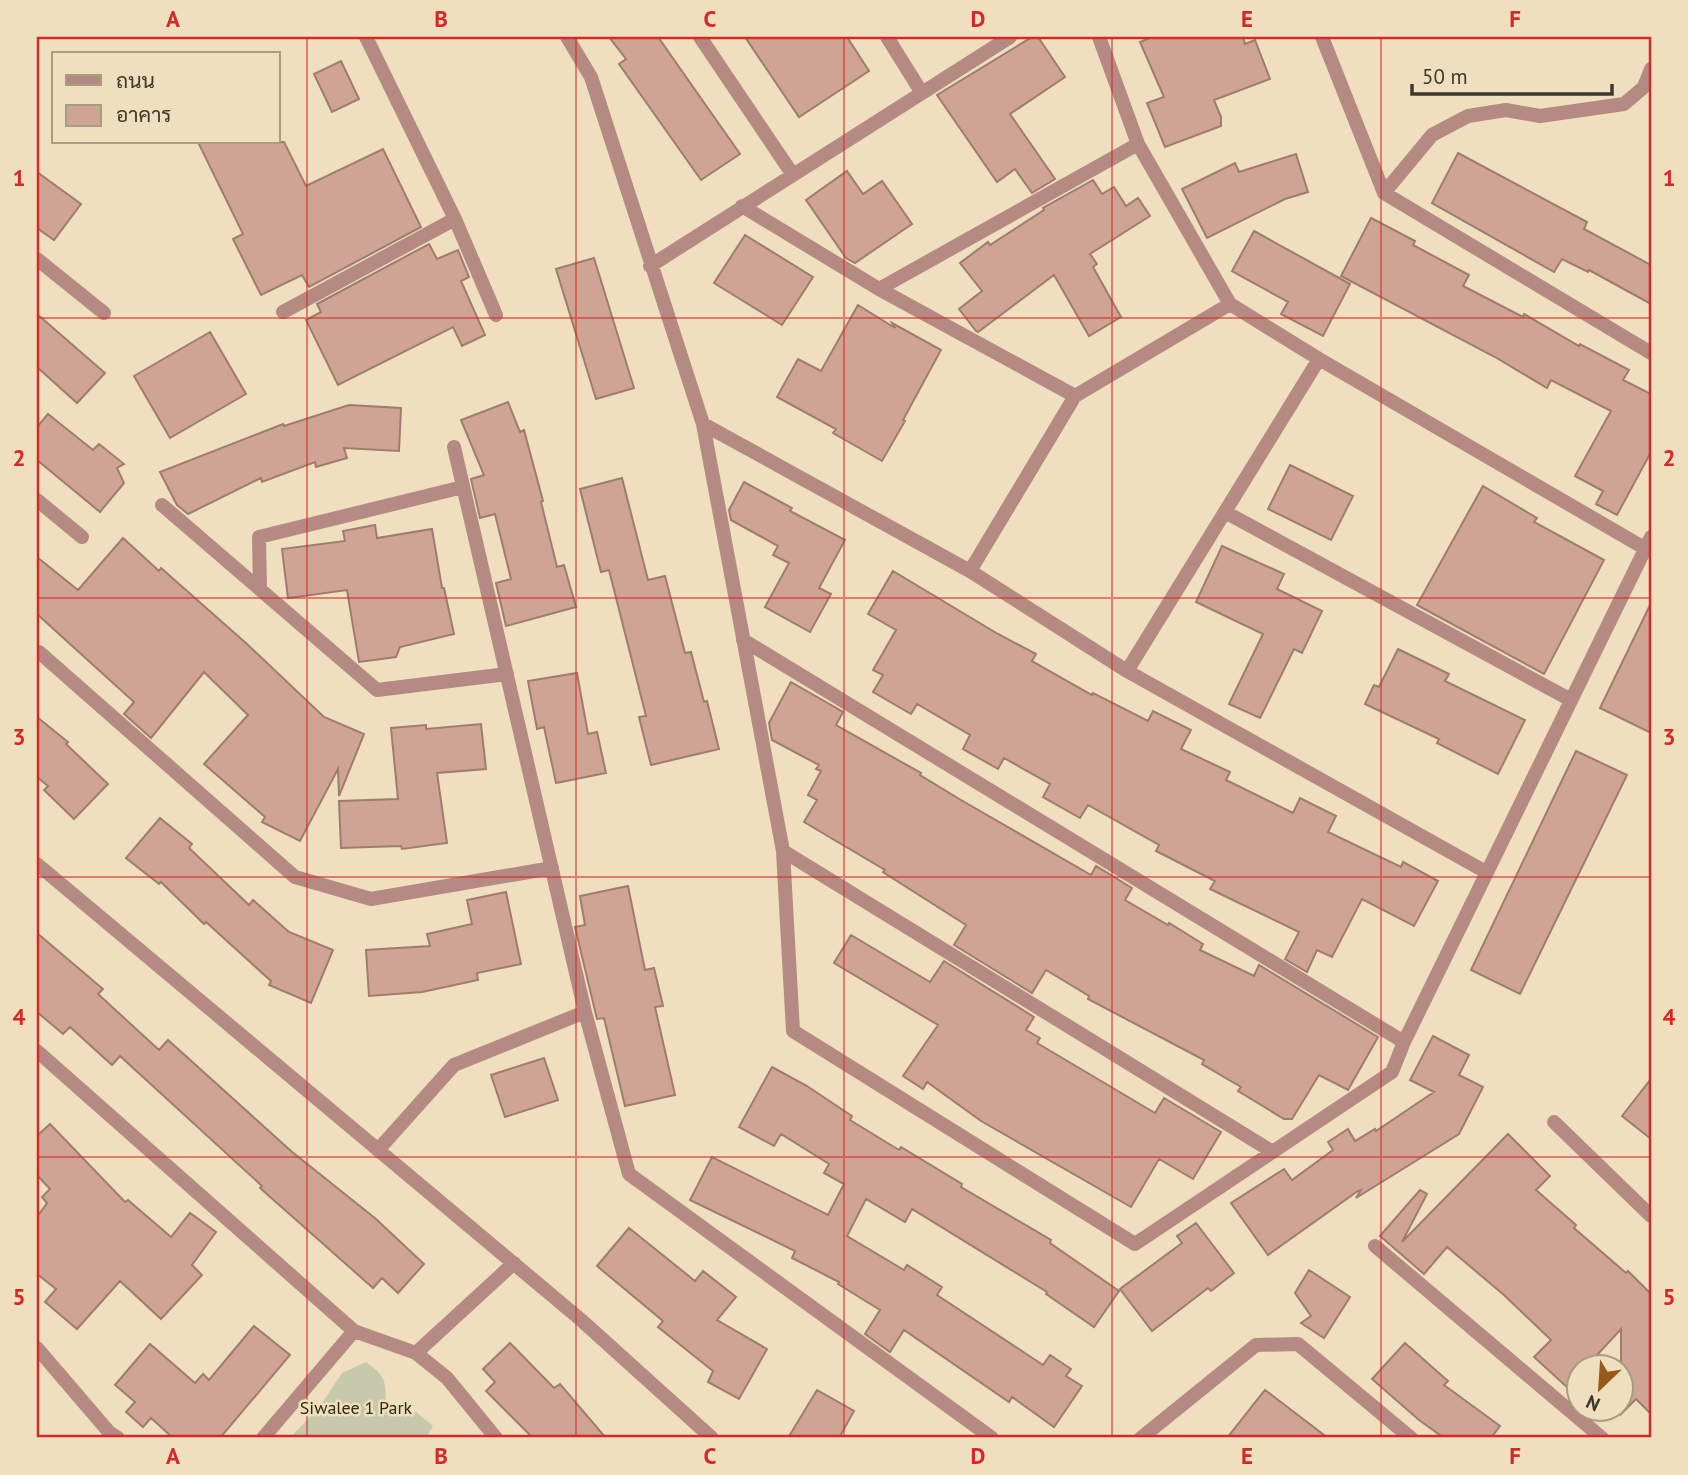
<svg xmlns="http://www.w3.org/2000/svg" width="1688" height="1475" font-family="'PT Sans',Sarabun,sans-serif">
<rect width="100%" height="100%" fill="#efdfbe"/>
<path fill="#c7c9ad" d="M366 1362C385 1376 386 1380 386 1404L396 1412H416L433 1426 426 1438H290L320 1406 342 1373Z"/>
<path fill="#d0a494" stroke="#9e7c70" stroke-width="2" d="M609 37H658L740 154 701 180 619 64 626 59Z
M745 37H847L869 71 799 117Z
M1032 37H1038L1065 77 1010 114 1055 179 1032 193 1015 169 997 182 937 95Z
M1152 37H1243L1245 44 1255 40 1270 79 1214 100 1221 117V126L1165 147 1147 103 1164 97 1140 42Z
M341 61 359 99 332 112 314 74Z
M198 142H284L306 186 383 149 421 227 309 287 302 275 261 295 233 239 243 234Z
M1458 153 1587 222 1584 229 1651 265V304L1589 270 1588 272 1562 259 1554 272 1432 203Z
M1296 154 1308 192 1285 199 1207 238 1182 189 1235 163 1239 172Z
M847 171 863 194 882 181 912 224 855 263 846 258 806 200Z
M37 172 81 204 54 240 37 228Z
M1093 180 1102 194 1114 187 1126 206 1138 198 1150 216 1090 254 1097 264 1093 267 1121 317 1089 336 1054 275 978 332 976 331 959 309 982 291 960 263 988 242 990 245 1044 210 1043 208Z
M1371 218 1415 241 1413 245 1469 275 1463 286 1523 317 1524 314 1579 346 1580 344 1629 370 1623 380 1651 394V452L1617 515 1596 504 1603 491 1575 476 1611 411 1551 380 1547 388 1495 357 1341 276Z
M1254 231 1350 284 1323 336 1281 314 1288 302 1232 271Z
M745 235 813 277 782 325 714 283Z
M429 244 437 259 458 250 469 277 461 281 485 335 462 346 453 327 338 385 306 320 321 312 317 304Z
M594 258 634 388 596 399 556 269Z
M858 305 895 328 892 323 941 350 903 420 905 421 882 461 833 433 836 429 777 397 798 359 821 371Z
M37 314 105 373 77 403 37 367Z
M210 332 246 394 170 438 134 376Z
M508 402 520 432 524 430 543 501 541 502 557 567 564 565 576 607 506 626 496 583 511 579 495 514 480 518 471 479 484 475 461 420Z
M349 405 401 408 399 451 344 448 347 458 316 467 315 462 262 482 261 478 188 514 177 505 160 472 283 424 284 426Z
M48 414 93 450 99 444 124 464 117 468 124 483 100 512 37 460V427Z
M1290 465 1353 496 1331 540 1268 509Z
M622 478 648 580 665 576 685 653 691 652 704 702 707 701 719 749 651 765 639 717 646 716 609 570 601 572 580 489Z
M744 482 792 508 790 511 845 540 819 588 831 594 810 632 765 607 789 563 773 555 778 546 731 520 729 510Z
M1483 486 1537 518 1534 522 1604 560 1544 674 1417 605Z
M375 525 377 538 432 529 442 588H444L454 634 400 647 396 657 359 662 347 590 288 598 282 549 345 541 343 531Z
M123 538 159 571 161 568 247 644 324 717 364 734 339 796 338 769 300 841 262 822 265 817 204 764 248 715 204 672 151 738 124 714 134 702 37 614V557L78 590Z
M1222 546 1284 574 1277 589 1322 611 1302 653 1294 649 1260 718 1229 704 1263 634 1196 602Z
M893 571 998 634 1036 654 1032 661 1092 695 1093 693 1148 721 1153 711 1191 730 1181 749 1230 772 1226 780 1293 813 1300 798 1336 816 1328 832 1401 867 1403 862 1438 881 1414 926 1362 899 1332 957 1317 950 1307 972 1285 959 1299 932 1210 889 1215 881 1156 851 1159 845 1088 805 1080 818 1043 797 1050 784 1004 758 998 769 963 749 970 735 917 704 911 714 873 692 883 675 873 670 896 630 868 614Z
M1651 603V733L1600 708Z
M1398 649 1449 674 1445 681 1525 720 1498 774 1437 743 1439 739 1365 704 1374 685 1379 687Z
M577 673 588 734 597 732 606 773 556 783 544 727 537 729 528 681Z
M791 682 843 712 836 725 921 773 920 775 961 800 1091 875 1096 866 1132 888 1125 900 1168 925 1169 923 1203 944 1200 950 1254 976 1259 965 1378 1037 1348 1090 1319 1075 1292 1119H1284L1238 1091 1241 1087 1202 1064 1204 1060 1088 999 1089 996 1046 970 1032 993 954 945 966 925 883 872 885 870 804 822 817 800 808 795 821 771 816 769 819 765 772 740 769 723Z
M37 717 68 742 66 744 108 784 74 819 44 790 48 786 37 777Z
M481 724 486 769 437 773 447 843 402 849 401 846 341 848 339 801 398 799 391 728 426 725V729Z
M1576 751 1627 775 1520 994 1471 970Z
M160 818 192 844 189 848 249 905 253 900 289 932 333 950 311 1003 269 985 271 981 206 922 204 924 161 882 159 884 126 858Z
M628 886 645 970 654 968 663 1006 655 1007 675 1095 625 1106 604 1018 597 1019 575 927 585 925 580 896Z
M506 892 521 964 477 973 478 980 422 992 369 996 366 950 430 946 427 934 472 924 467 900Z
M37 933 103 989 98 994 159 1050 168 1040 291 1151 376 1219 424 1264 398 1293 382 1278 373 1288 260 1188 262 1186 120 1056 112 1065 70 1027 63 1034 37 1012Z
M851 935 930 982 944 961 1034 1017 1026 1030 1040 1038 1037 1043 1155 1113 1164 1098 1221 1132 1193 1179 1159 1159 1131 1207 981 1121 927 1082 923 1089 903 1076 938 1025 834 963Z
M1433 1036 1469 1055 1459 1075 1483 1087 1459 1134 1356 1198 1361 1190 1358 1191 1268 1255 1231 1203 1284 1169 1292 1180 1333 1150 1328 1142 1348 1129 1355 1141 1375 1129 1376 1131 1434 1092 1410 1080Z
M544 1058 558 1100 505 1117 491 1075Z
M772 1067 807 1086 852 1116 850 1120 899 1150 901 1147 962 1184 961 1187 1051 1240 1050 1243 1119 1291 1094 1327 1046 1294 1047 1292 912 1209 905 1222 866 1199 847 1236 904 1270 907 1265 942 1287 937 1295 1043 1365 1050 1355 1071 1369 1066 1376 1082 1386 1054 1427 1012 1397 1009 1402 904 1330 890 1352 865 1334 880 1310 838 1284 839 1282 792 1258 795 1251 690 1200 712 1157 828 1215 844 1184 824 1173 829 1164 781 1134 774 1146 739 1127Z
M1651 1079V1139L1622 1116Z
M50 1124 125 1202 128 1200 171 1237 190 1213 216 1232 192 1265 202 1275 161 1319 120 1281 77 1329 45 1302 56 1289 37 1274V1217L47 1203 42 1197 50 1189 37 1175V1136Z
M1508 1134 1550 1176 1536 1190 1576 1225 1574 1228 1626 1273 1628 1271 1651 1294V1414L1636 1399 1621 1414V1329L1586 1367H1579V1398L1534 1357 1551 1340 1504 1295 1447 1247 1424 1274 1380 1236 1420 1190 1427 1194 1402 1242Z
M1196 1223 1234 1273 1211 1291 1208 1288 1152 1331 1120 1289 1182 1243 1177 1236Z
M629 1228 695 1281 703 1271 736 1297 717 1320 767 1349 739 1399 708 1382 713 1371 658 1327 663 1321 597 1266Z
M1309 1270 1350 1297 1324 1338 1301 1323 1311 1316 1295 1293Z
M254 1326 290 1355 220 1438H173L151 1418 143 1427 126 1412 135 1402 115 1385 150 1344 195 1383 203 1374 209 1380Z
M510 1343 554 1388 560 1384 606 1438H533L486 1391 495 1382 483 1369Z
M1405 1343 1448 1381 1444 1385 1500 1426 1491 1438H1444L1419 1420 1372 1379Z
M817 1390 854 1411 839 1438H788Z
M1265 1390 1328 1438H1227Z"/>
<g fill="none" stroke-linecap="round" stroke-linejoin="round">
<path stroke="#b48a83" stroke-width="14" d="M366 37 455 219 496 315
M283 312 455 219"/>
<path stroke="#b48a83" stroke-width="14" d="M567 37 591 77 703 424 783 851 793 1031 1135 1244 1392 1072 1404 1042 1651 537
M700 37 793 175
M887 37 922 93
M1099 37 1138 144 1230 304 1319 359 1646 549
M1322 37 1384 193 1651 353
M1384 193 1432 135 1468 116 1506 110 1540 116 1624 104 1644 87 1651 69
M742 206 879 289 1075 396 970 571
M37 259 104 313
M650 266 1010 37
M879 289 1138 144
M1075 396 1230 304
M703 424 970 571 1127 671 1486 872
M454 447 585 1012
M37 500 82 537
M162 505 377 690 507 674
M1225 512 1571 700
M260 589 259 537 463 487
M743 640 1404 1042
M39 652 295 877 371 899 552 868
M1127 671 1319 359
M783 851 1273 1152
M37 864 580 1319 712 1438
M37 1051 354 1331 416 1353 447 1378 496 1438
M1554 1122 1651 1216
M378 1150 454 1065 585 1012 629 1174 992 1438
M1375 1246 1602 1438
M37 1348 109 1432 118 1438
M416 1353 514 1263
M263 1438 354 1331
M1141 1438 1256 1345 1298 1344 1411 1438"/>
</g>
<path fill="none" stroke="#d62828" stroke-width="2" stroke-opacity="0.55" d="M307 37V1438M576 37V1438M844 37V1438M1112 37V1438M1381 37V1438M37 318H1651M37 598H1651M37 877H1651M37 1157H1651"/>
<g text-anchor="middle" stroke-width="5" stroke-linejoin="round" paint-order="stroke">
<g font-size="18" fill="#2c2d0b" stroke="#efdfbe">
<text x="356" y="1414">Siwalee 1 Park</text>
</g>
</g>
<rect width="1688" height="1475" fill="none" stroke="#efdfbe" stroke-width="77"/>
<rect x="52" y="52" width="228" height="91" fill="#efdfbe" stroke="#a89c83" stroke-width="2"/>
<rect x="66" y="75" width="35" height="10" fill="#b48a83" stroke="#a89c83" stroke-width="2"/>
<text x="116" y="88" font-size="21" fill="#3e382b">ถนน</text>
<rect x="66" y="105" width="35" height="21" fill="#d0a494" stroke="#a89c83" stroke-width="2"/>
<text x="116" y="122" font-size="21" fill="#3e382b">อาคาร</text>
<g transform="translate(1600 1388) rotate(205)"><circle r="33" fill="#efdfbe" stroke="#a89c83" stroke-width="2"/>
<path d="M0-5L12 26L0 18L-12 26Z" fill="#965b1a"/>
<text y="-10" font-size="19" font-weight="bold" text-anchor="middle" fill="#3e382b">N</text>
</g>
<path d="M1412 84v10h200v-10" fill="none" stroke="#3e382b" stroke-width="3.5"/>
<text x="1422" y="84" font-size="21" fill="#3e382b" stroke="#efdfbe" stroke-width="5" paint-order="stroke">50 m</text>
<rect x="38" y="38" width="1612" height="1398" fill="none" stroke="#d62828" stroke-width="2.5"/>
<g font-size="23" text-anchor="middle" font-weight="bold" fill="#d62828">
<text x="173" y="27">A</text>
<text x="441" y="27">B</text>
<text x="710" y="27">C</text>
<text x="978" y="27">D</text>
<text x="1247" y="27">E</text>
<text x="1515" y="27">F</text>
<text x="19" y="186">1</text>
<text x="1669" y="186">1</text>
<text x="19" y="466">2</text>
<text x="1669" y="466">2</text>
<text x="19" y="745">3</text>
<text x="1669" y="745">3</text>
<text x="19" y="1025">4</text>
<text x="1669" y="1025">4</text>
<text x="19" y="1305">5</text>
<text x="1669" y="1305">5</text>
<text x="173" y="1464">A</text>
<text x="441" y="1464">B</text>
<text x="710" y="1464">C</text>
<text x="978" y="1464">D</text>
<text x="1247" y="1464">E</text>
<text x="1515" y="1464">F</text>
</g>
</svg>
